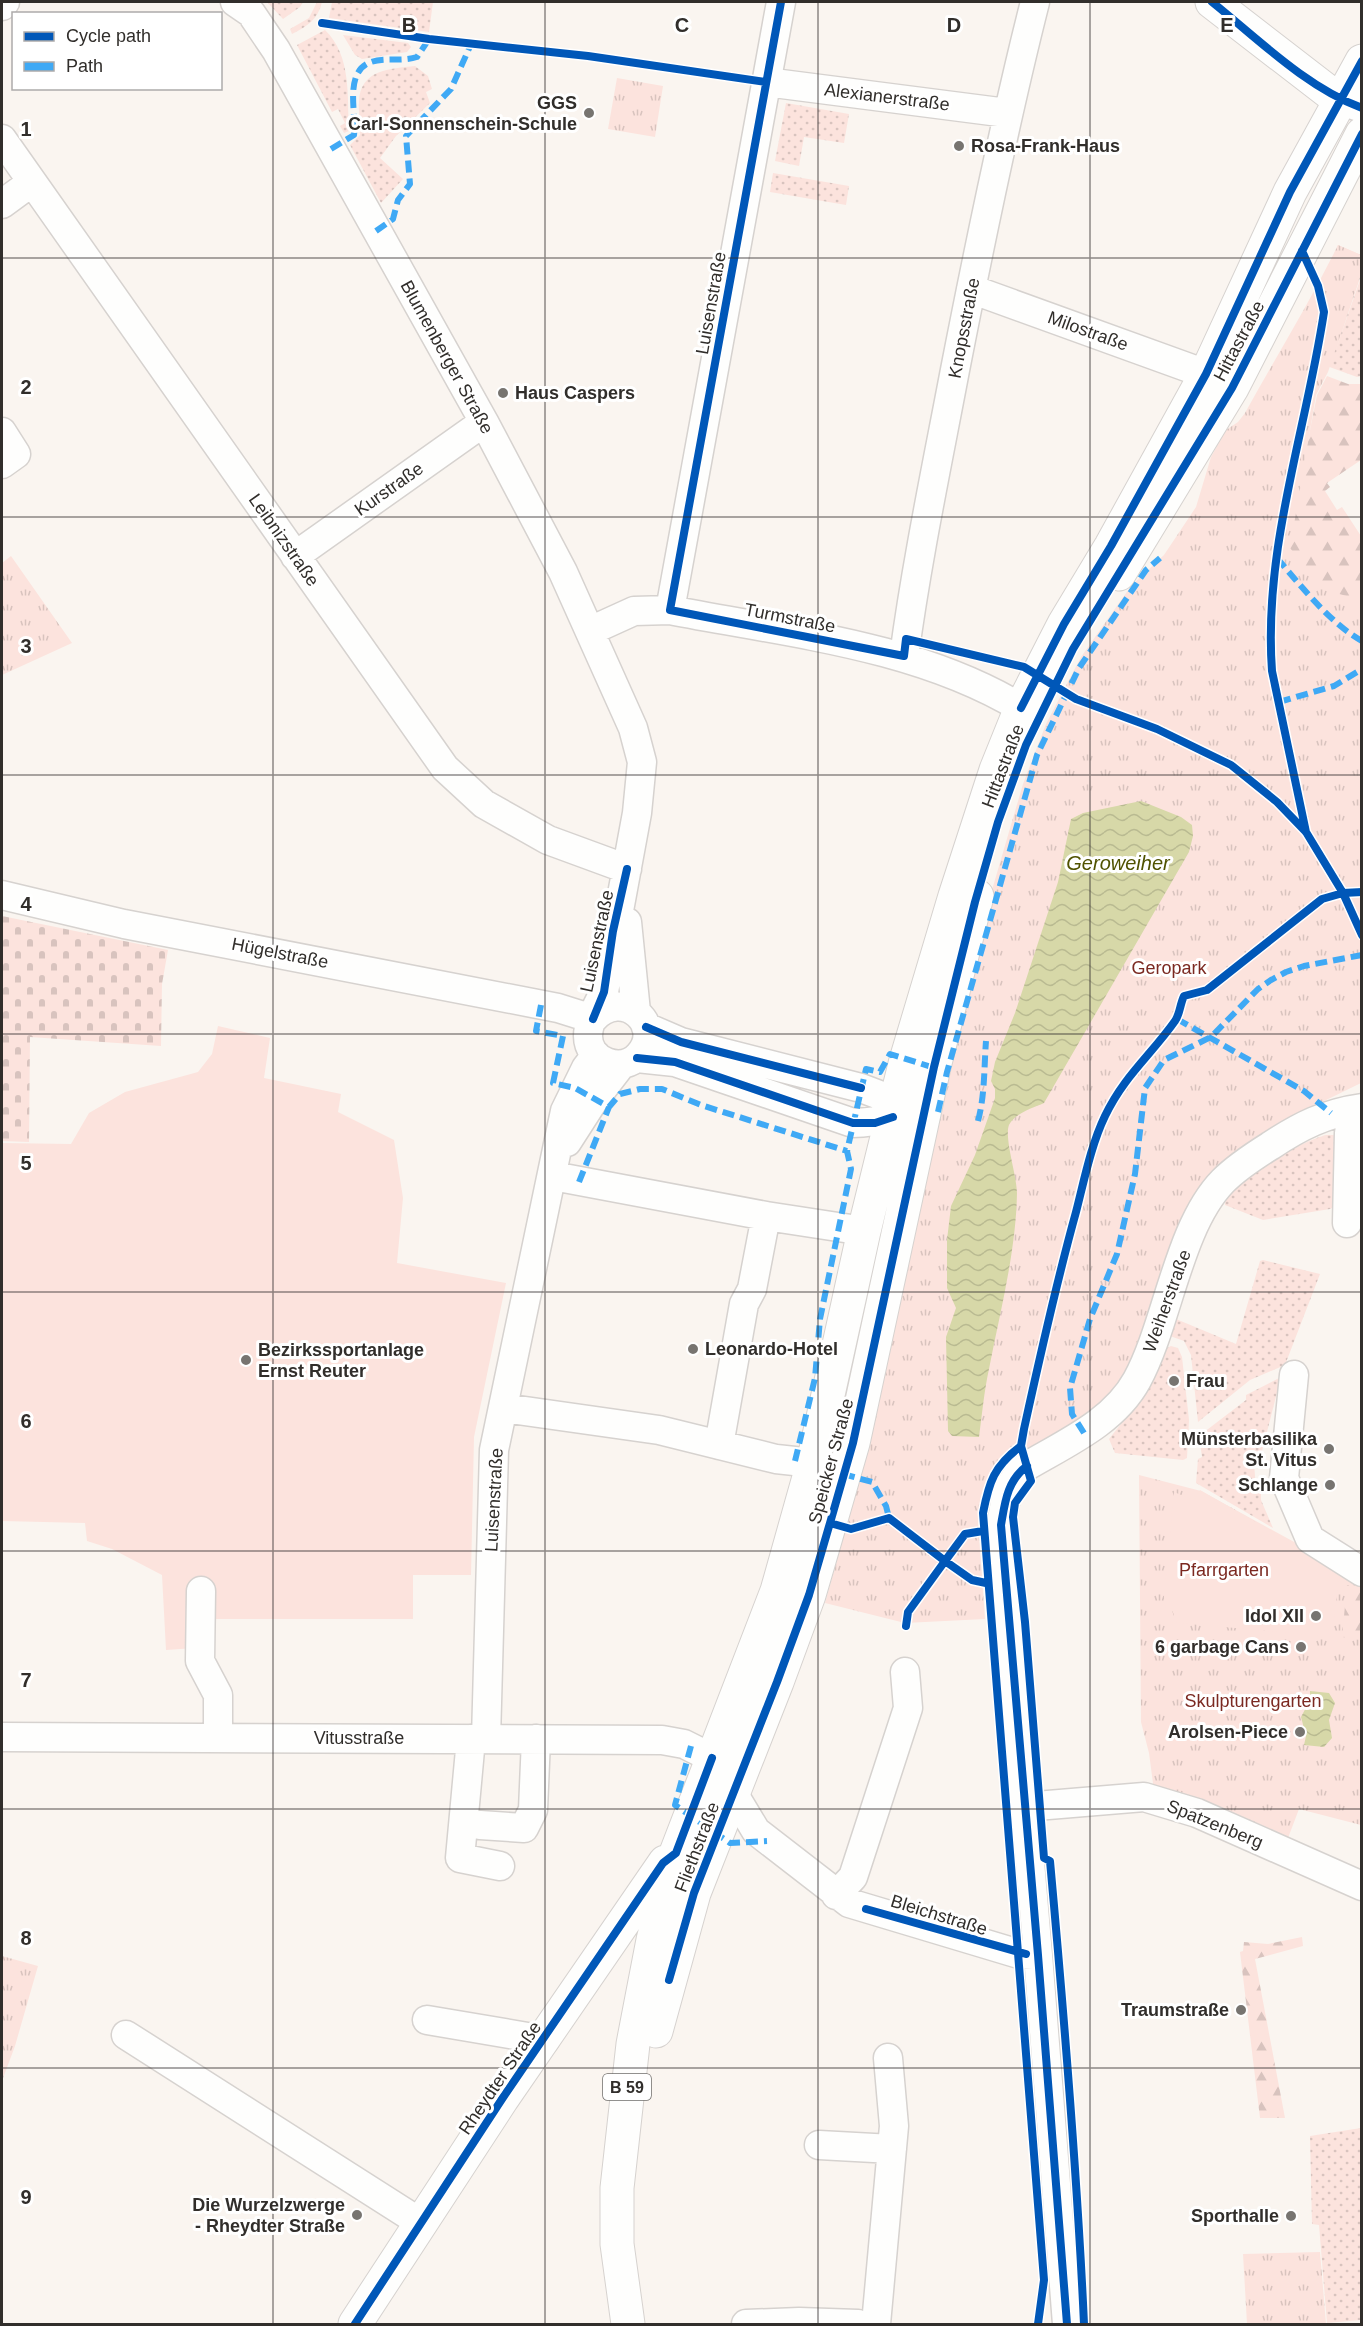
<svg xmlns="http://www.w3.org/2000/svg" width="1363" height="2326" font-family="Helvetica,sans-serif">
<defs>
<pattern id="grass-dots" width="8" height="8" patternUnits="userSpaceOnUse" patternTransform="scale(1.5)"><rect width="8" height="8" fill="#fce3dd"/><path d="M2 2h.1M6 6h.1" fill="none" stroke="#d8c3be" stroke-width="1.8" stroke-linecap="round"/></pattern>
<pattern id="forest-firs" width="22" height="20" patternUnits="userSpaceOnUse" patternTransform="scale(1.5)"><rect width="22" height="20" fill="#fce3dd"/><path d="M5 1l3.5 6h-7zM16 11l3.5 6h-7z" fill="#d8c3be"/></pattern>
<pattern id="cemetery-stones" width="16" height="16" patternUnits="userSpaceOnUse" patternTransform="scale(1.5)"><rect width="16" height="16" fill="#fce3dd"/><path d="M2 7V4a2 2 0 0 1 4 0v3zM10 15v-3a2 2 0 0 1 4 0v3z" fill="#d8c3be"/></pattern>
<pattern id="park-tufts" width="24" height="20" patternUnits="userSpaceOnUse" patternTransform="scale(1.5)"><rect width="24" height="20" fill="#fce3dd"/><path d="M3 7l-1-3M5 7V3M7 7l1-3M15 17l-1-3M17 17v-4M19 17l1-3" fill="none" stroke="#d8c3be"/></pattern>
<pattern id="water-waves" width="16" height="10" patternUnits="userSpaceOnUse" patternTransform="scale(1.5)"><rect width="16" height="10" fill="#d7d8a8"/><path d="M0 5q4-4 8 0t8 0" fill="none" stroke="#b9ba91"/></pattern>
</defs>
<rect width="100%" height="100%" fill="#faf5f0"/>
<path fill="url(#grass-dots)" d="M267 2H303L300 7 283 19Z
M317 2H322C318 19 308 26 292 34L290 29 309 18Z
M332 2H433L429 32 329 18Z
M325 30C352 56 347 97 349 131L344 133 340 126 345 123 338 109 332 112 297 45Z
M343 35 408 43 411 47 407 52 362 59 355 55Z
M415 66 428 76 432 89 426 92 430 103 396 136 380 158 403 179 381 203 350 145 360 135C361 124 358 113 359 102 360 69 390 69 415 66Z
M786 103 849 114 844 143 804 137 799 166 775 161Z
M773 173 849 186 846 205 770 192Z
M1338 245 1361 255 1362 272 1335 352 1361 277V376L1357 377 1324 365 1329 267Z
M1326 1135H1337V1205L1330 1209 1263 1220 1225 1205C1225 1180 1303 1141 1326 1135Z
M1263 1260 1320 1274 1285 1365 1250 1380 1198 1422 1191 1355 1184 1341 1170 1336 1176 1319 1236 1344 1260 1261Z
M1171 1346 1178 1348 1182 1357 1189 1420 1187 1458 1183 1460 1115 1453 1109 1439 1132 1410 1165 1349Z
M1281 1377 1259 1463H1254L1256 1489H1261V1500L1273 1528 1196 1483 1198 1459 1202 1457 1199 1436 1246 1400V1395Z
M1361 2128V2320L1327 2323 1319 2225 1312 2224 1310 2136Z"/>
<path fill="url(#forest-firs)" d="M1327 376 1348 384H1361V460L1327 483 1330 487 1325 491 1337 510 1342 507 1361 536V637L1285 555 1317 395Z
M1342 1572 1361 1582V1669L1336 1644Z
M1302 1937 1303 1946 1255 1959 1285 2118H1260L1240 1952 1243 1951 1244 1942 1268 1944Z"/>
<path fill="url(#cemetery-stones)" d="M2 916 168 950 162 984 161 1046 30 1037 29 1142 2 1141Z"/>
<path fill="url(#park-tufts)" d="M617 78 663 86 655 137 608 129Z
M1338 245 1361 255V273L1328 372 1316 395 1290 548 1325 590 1361 600V1083L1318 1104 1227 1159 1127 1372 1113 1391 991 1514 984 1515 978 1522 985 1619 905 1623 825 1603 856 1492 857 1464 973 955 1023 784 1046 724 1081 657 1131 586 1164 555 1196 507 1211 457 1226 430 1238 422 1245 413C1276 357 1310 302 1338 245Z
M11 556 72 643 2 675V563Z
M1139 1475 1201 1491 1358 1577 1356 1586 1347 1585 1342 1637 1361 1640V1825L1299 1809 1288 1838 1154 1791 1149 1753 1141 1722Z
M2 1956 38 1966 15 2046 2 2081Z
M1320 2252 1326 2324H1247L1243 2254Z"/>
<path fill="#fce3dd" d="M218 1026 270 1038 264 1078 341 1094 338 1112 394 1140 403 1198 397 1263 506 1283 474 1437 471 1575H413V1619H214L195 1648 166 1650 162 1575 112 1549 87 1541 85 1523 2 1521V1143L71 1144 89 1113 125 1092 198 1072 212 1054Z
M1200 1490 1340 1570 1332 1637 1171 1622 1174 1615 1172 1610 1165 1607 1164 1597 1174 1492 1194 1500Z"/>
<path fill="url(#water-waves)" d="M1141 801 1181 817 1192 825 1193 836 1189 852 1044 1103C1033 1108 1015 1113 1009 1125 1004 1138 1017 1176 1017 1193 1016 1252 1000 1312 989 1369 984 1392 982 1415 979 1437L952 1436 948 1431 946 1337 956 1308 947 1288V1240L951 1206 975 1155 995 1098V1089L991 1081 995 1062 1015 1013 1058 882 1071 819 1083 813Z
M1310 1691 1329 1693 1335 1703 1329 1720 1332 1738 1324 1747 1304 1745 1306 1736 1301 1717 1310 1700Z"/>
<g fill="none" stroke-linecap="round" stroke-linejoin="round">
<defs>
<path id="minor" d="M235 2 251 13 276 50 484 422 563 572 633 728 642 762 637 813 604 992C598 1005 588 1021 588 1036 588 1062 622 1074 639 1055 666 1026 623 986 593 1019
M2 6 5 2
M766 82 1007 113
M1339 100 1362 108
M2 139 445 768 484 804 548 840 627 869
M2 204 32 182
M971 289 1206 374
M2 432 16 454 2 464
M295 556 484 422
M670 610 781 2
M590 631 634 611 670 610C787 633 917 645 1021 708
M904 656C917 560 937 465 955 370 979 247 1004 124 1035 2
M2 895 124 924 558 1008 593 1019
M627 922 636 1012
M646 1027 681 1042 861 1088 882 1096 893 1117
M637 1058 675 1062 853 1123C875 1123 890 1116 911 1122
M567 1142 594 1100 621 1065
M553 1176 766 1216 864 1231
M1347 1223 1349 1133 1362 1119
M1294 1375 1284 1478 1310 1539 1362 1572
M504 1408 659 1430 776 1459 813 1463
M719 1445 744 1304 752 1289 766 1216
M201 1591 200 1661 218 1695V1737
M2 1737 662 1740 684 1744 712 1758 756 1831 849 1903 1019 1954 1038 1955
M471 1739 460 1858 500 1866
M486 1739 494 1450 565 1111 586 1068 596 1055
M1024 1807 1144 1797 1197 1813 1362 1886
M480 1825 524 1828 533 1810 536 1739
M836 1895 853 1877 908 1708 905 1672
M427 2020 545 2040
M126 2035 421 2223
M819 2145 892 2149
M746 2324 799 2322 858 2324
M876 2324 894 2126 888 2058
M1067 2324 1038 1955 1001 1525 1007 1491 1019 1472 1027 1466C1066 1443 1114 1422 1137 1380 1168 1323 1178 1227 1223 1181 1237 1167 1254 1156 1270 1146 1300 1126 1326 1113 1362 1108"/>
<path id="major" d="M1212 2 1339 100
M1119 574 1232 388 1362 134
M656 2031 694 1893 777 1682 809 1595 830 1523 853 1443 934 1067 977 896
M355 2324 502 2099 665 1862
M628 2324 617 2244V2188L633 2044 653 1940 676 1853 777 1591 813 1463 864 1231 906 1060 955 896 996 770 1021 708 1064 624 1111 546 1206 374 1290 192 1362 61"/>
</defs>
<use href="#minor" stroke="#d6d2cf" stroke-width="31"/>
<use href="#major" stroke="#d6d2cf" stroke-width="35"/>
<use href="#minor" stroke="#fefefd" stroke-width="28"/>
<use href="#major" stroke="#fefefd" stroke-width="33"/>
<path stroke="#3fa9f5" stroke-width="6" stroke-dasharray="12 6" stroke-linecap="butt" d="M331 149 354 135C357 114 343 72 371 62 385 57 402 62 417 57L429 39
M376 231 393 219 398 200 410 184 406 136 451 89 472 42
M1277 558C1300 585 1331 624 1362 641
M1279 702 1334 686 1362 669
M541 1005 536 1031 563 1036 553 1083 575 1088 609 1107 620 1094 640 1089H662L701 1105 847 1151
M1177 1019 1304 1091 1331 1113
M938 1112 947 1072 1037 755 1079 668 1146 570 1160 558
M978 1121C985 1095 984 1067 986 1041
M579 1182 609 1107
M1084 1433 1072 1414 1070 1388 1090 1319 1117 1254 1135 1174 1145 1088 1164 1060 1211 1037 1258 989 1271 980 1286 972 1304 966 1362 955
M795 1461 815 1378 820 1319 851 1169 847 1151 866 1069 880 1072 890 1054 938 1069
M843 1474 872 1482 886 1506 889 1518
M691 1746 675 1805 730 1843 767 1841"/>
<defs>
<path id="cycleway" d="M781 2 670 610 904 656 906 639 1024 667 1076 699 1157 729 1231 765 1277 802 1306 832 1343 893 1362 935
M1212 2C1258 39 1306 87 1362 108
M322 23 429 39 588 56 766 82
M1302 251 1318 286 1324 312C1306 431 1263 549 1272 671L1306 832
M1021 708 1064 624 1111 546 1206 374 1290 192 1362 61
M593 1019 604 992 613 931 627 869
M646 1027 681 1042 861 1088
M637 1058 675 1062 853 1123H875L893 1117
M1021 1446C994 1466 989 1482 983 1513L1044 2280 1038 2324
M1027 1466C1007 1481 1005 1502 1001 1525L1038 1955 1067 2324
M830 1523 851 1529 889 1518 945 1561 965 1534 983 1531
M906 1626 908 1612 945 1561 972 1580 986 1583
M866 1909 1026 1954
M669 1980 694 1893 777 1682 809 1595 830 1523 853 1443 934 1067 975 902 998 822 1026 745 1073 649 1232 388 1362 134
M355 2324 502 2099 663 1863 676 1853 712 1758
M1084 2324C1077 2169 1064 2015 1050 1861L1044 1858 1025 1622 1013 1517 1015 1503 1031 1481 1021 1446 1024 1429C1040 1356 1056 1284 1076 1212 1084 1181 1091 1145 1105 1116 1124 1076 1151 1055 1175 1021 1180 1014 1180 1004 1184 996L1207 990 1322 899 1343 893 1362 892"/>
</defs>
<use href="#cycleway" stroke="#fff" stroke-width="11"/>
<use href="#cycleway" stroke="#0057b8" stroke-width="8"/>
</g>
<path fill="none" stroke="#312e2b" stroke-width="1.5" stroke-opacity="0.55" d="M273 2V2324M545 2V2324M818 2V2324M1090 2V2324M2 258H1362M2 517H1362M2 775H1362M2 1034H1362M2 1292H1362M2 1551H1362M2 1809H1362M2 2068H1362"/>
<g fill="#777470" stroke="#fff" stroke-width="2">
<circle cx="589" cy="113" r="6"/>
<circle cx="959" cy="146" r="6"/>
<circle cx="503" cy="393" r="6"/>
<circle cx="693" cy="1349" r="6"/>
<circle cx="246" cy="1360" r="6"/>
<circle cx="1174" cy="1381" r="6"/>
<circle cx="1329" cy="1449" r="6"/>
<circle cx="1330" cy="1485" r="6"/>
<circle cx="1316" cy="1616" r="6"/>
<circle cx="1301" cy="1647" r="6"/>
<circle cx="1300" cy="1732" r="6"/>
<circle cx="1241" cy="2010" r="6"/>
<circle cx="357" cy="2215" r="6"/>
<circle cx="1291" cy="2216" r="6"/>
</g>
<g text-anchor="middle" stroke-width="6" stroke-linejoin="round" paint-order="stroke">
<rect fill="#fff" stroke="#6f6d6b" stroke-width="1.5" x="603" y="2074" width="48" height="26" rx="4.5"/>
<g font-size="16" font-weight="bold" fill="#312e2b">
<text x="627" y="2093">B 59</text>
</g>
<g font-size="18" fill="#312e2b" stroke="#fff">
<text transform="translate(887 97) rotate(7)" y="6">Alexianerstraße</text>
<text transform="translate(711 303) rotate(-80)" y="6">Luisenstraße</text>
<text transform="translate(964 328) rotate(-79)" y="6">Knopsstraße</text>
<text transform="translate(1088 331) rotate(20)" y="6">Milostraße</text>
<text transform="translate(1239 341) rotate(-62)" y="6">Hittastraße</text>
<text transform="translate(447 357) rotate(61)" y="6">Blumenberger Straße</text>
<text transform="translate(389 489) rotate(-35)" y="6">Kurstraße</text>
<text transform="translate(284 540) rotate(55)" y="6">Leibnizstraße</text>
<text transform="translate(790 618) rotate(11)" y="6">Turmstraße</text>
<text transform="translate(1003 766) rotate(-69)" y="6">Hittastraße</text>
<text transform="translate(597 941) rotate(-78)" y="6">Luisenstraße</text>
<text transform="translate(280 953) rotate(11)" y="6">Hügelstraße</text>
<text transform="translate(1167 1301) rotate(-70)" y="6">Weiherstraße</text>
<text transform="translate(831 1461) rotate(-75)" y="6">Speicker Straße</text>
<text transform="translate(494 1500) rotate(-87)" y="6">Luisenstraße</text>
<text x="359" y="1744">Vitusstraße</text>
<text transform="translate(1215 1824) rotate(22)" y="6">Spatzenberg</text>
<text transform="translate(697 1847) rotate(-69)" y="6">Fliethstraße</text>
<text transform="translate(939 1915) rotate(17)" y="6">Bleichstraße</text>
<text transform="translate(500 2078) rotate(-56)" y="6">Rheydter Straße</text>
</g>
<g font-size="18" font-weight="bold" fill="#312e2b" stroke="#fff" text-anchor="end">
<text x="577" y="109">GGS<tspan x="577" dy="21">Carl-Sonnenschein-Schule</tspan></text>
<text x="971" y="152" text-anchor="start">Rosa-Frank-Haus</text>
<text x="515" y="399" text-anchor="start">Haus Caspers</text>
<text x="705" y="1355" text-anchor="start">Leonardo-Hotel</text>
<text x="258" y="1356" text-anchor="start">Bezirkssportanlage<tspan x="258" dy="21">Ernst Reuter</tspan></text>
<text x="1186" y="1387" text-anchor="start">Frau</text>
<text x="1317" y="1445">Münsterbasilika<tspan x="1317" dy="21">St. Vitus</tspan></text>
<text x="1318" y="1491">Schlange</text>
<text x="1304" y="1622">Idol XII</text>
<text x="1289" y="1653">6 garbage Cans</text>
<text x="1288" y="1738">Arolsen-Piece</text>
<text x="1229" y="2016">Traumstraße</text>
<text x="345" y="2211">Die Wurzelzwerge<tspan x="345" dy="21">- Rheydter Straße</tspan></text>
<text x="1279" y="2222">Sporthalle</text>
</g>
<g font-size="18" fill="#7b2921" stroke="#fff">
<text x="1169" y="974">Geropark</text>
<text x="1224" y="1576">Pfarrgarten</text>
<text x="1253" y="1707">Skulpturengarten</text>
</g>
<g font-size="20" font-style="italic" fill="#505200" stroke="#fff">
<text x="1118" y="870">Geroweiher</text>
</g>
</g>
<g font-size="20" text-anchor="middle" font-weight="bold" fill="#312e2b" stroke="#fff" stroke-width="6" stroke-linejoin="round" paint-order="stroke">
<text x="409" y="32">B</text>
<text x="682" y="32">C</text>
<text x="954" y="32">D</text>
<text x="1227" y="32">E</text>
<text x="26" y="136">1</text>
<text x="26" y="394">2</text>
<text x="26" y="653">3</text>
<text x="26" y="911">4</text>
<text x="26" y="1170">5</text>
<text x="26" y="1428">6</text>
<text x="26" y="1687">7</text>
<text x="26" y="1945">8</text>
<text x="26" y="2204">9</text>
</g>
<rect width="1363" height="2326" fill="none" stroke="#312e2b" stroke-width="6"/>
<rect x="12" y="12" width="210" height="78" fill="#ffffff" stroke="#adabaa" stroke-width="1.5"/>
<rect x="24" y="32" width="30" height="9" fill="#0057b8" stroke="#adabaa" stroke-width="1.5"/>
<text x="66" y="42" font-size="18" fill="#312e2b">Cycle path</text>
<rect x="24" y="62" width="30" height="9" fill="#3fa9f5" stroke="#adabaa" stroke-width="1.5"/>
<text x="66" y="72" font-size="18" fill="#312e2b">Path</text>
</svg>
